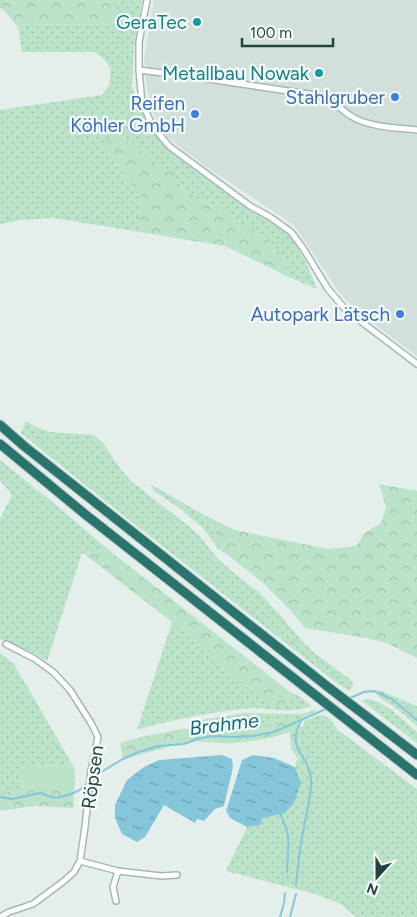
<svg xmlns="http://www.w3.org/2000/svg" width="417" height="917" font-family="Figtree,sans-serif">
<defs>
<pattern id="grass-dots" width="8" height="8" patternUnits="userSpaceOnUse" patternTransform="scale(1.25)"><rect width="8" height="8" fill="#bbe3c9"/><path d="M2 2h.1M6 6h.1" fill="none" stroke="#a0c4ae" stroke-width="1.8" stroke-linecap="round"/></pattern>
<pattern id="forest-crowns" width="20" height="18" patternUnits="userSpaceOnUse" patternTransform="scale(1.25)"><rect width="20" height="18" fill="#bbe3c9"/><path d="M2 6a3 3 0 1 1 6 0M12 15a3 3 0 1 1 6 0" fill="none" stroke="#a0c4ae"/></pattern>
<pattern id="water-ripples" width="26" height="14" patternUnits="userSpaceOnUse" patternTransform="scale(1.25)"><rect width="26" height="14" fill="#86c6da"/><path d="M2 4q2-2 4 0t4 0M15 11q2-2 4 0t4 0" fill="none" stroke="#6da2b2"/></pattern>
</defs>
<rect width="100%" height="100%" fill="#e4efec"/>
<path fill="#d2e0db" d="M154 0H417V356L362 315 341 295 294 225 205 166 167 137 152 111 147 89 144 58Z"/>
<path fill="url(#grass-dots)" d="M113 0H142L134 46 132 87 147 125 174 155 250 211 274 224 292 239 305 260 317 289 291 278 282 255 254 229 236 224 217 207 187 193 171 173 126 139 102 143 141 197 139 232 54 218 21 220 0 224V110L102 95 109 86 111 69 106 61 95 52H22L18 27 30 24 114 25Z
M26 421 36 427 50 432 94 435 104 444 118 466 132 482 181 520 199 535 217 558 235 574 260 593 281 616 302 641 313 652 351 680 353 684 352 688 349 691 338 684 104 500 21 433Z
M0 460 50 500 110 551 82 553 47 661 36 654 0 639V519L12 495 0 480Z
M150 484 208 517 217 538 230 556 218 549 204 529 178 507 155 492Z
M172 622 263 700 289 699 290 692 299 696 312 706C308 707 304 708 301 709 284 713 267 707 251 708 212 712 174 719 137 730Z
M0 653 14 664 72 764 20 768 21 789 0 793Z
M379 690 417 706V726L396 708 383 700 377 695Z
M366 699C386 701 403 720 417 732V743L362 701Z
M316 709V711L295 722 278 720 236 730 207 729 200 720 246 713 303 714Z
M324 715 332 721 338 730 417 789V917H356L341 904 312 893 226 871 247 827 260 825 263 818 300 783C295 767 291 763 305 752 294 733 303 737 304 721L316 716Z"/>
<path fill="url(#forest-crowns)" d="M0 0H113L114 25 30 24 18 27 3 9 0 8Z
M115 134 126 139 171 173 187 193 217 207 236 224 254 229 266 237 282 255 291 278 225 246 139 232 141 197 102 143Z
M379 484 417 491V658L389 644 367 638 305 628 290 610 262 582 230 557 217 538 208 517 235 530 328 549 356 546 365 533 381 523 386 507Z
M110 551 290 692 289 699 283 706H275L263 700 172 622 83 553Z
M291 719 304 728C297 739 299 741 305 752L297 758 291 748 290 732C272 738 252 742 233 743 220 744 207 741 194 742 170 744 147 754 123 759L120 743 145 736 182 729 236 730 279 720Z
M75 782 73 808 34 806 0 811V793L21 789Z"/>
<path fill="#bbe3c9" d="M72 764 75 770V782L21 789 19 768Z"/>
<path fill="url(#water-ripples)" d="M222 755 232 759 233 767 224 806 215 809 204 821 197 819 195 823 164 805 145 837 137 842 122 834 115 818V805L127 780 144 767 159 760Z
M253 755 274 758 295 767 301 783 294 803 285 813 263 818 260 825 247 827 230 818 226 810 229 802 242 760Z"/>
<g fill="none" stroke-linecap="round" stroke-linejoin="round">
<path stroke="#86c6da" stroke-width="2" d="M348 699 364 692 374 691 392 699 417 720
M0 797 12 799 41 793 48 796 57 798 68 795 78 791 103 771 121 760 136 753 158 746 184 744 197 739 212 736 234 737 253 736 274 732 328 708
M280 814C292 835 288 849 287 872
M296 885C298 865 300 846 304 827 306 814 312 793 311 780 309 752 284 750 302 719
M280 917 284 903 285 893
M290 917 296 894"/>
<defs>
<path id="minor" d="M147 0 139 42V70L142 103 153 127 169 146 250 206 270 217 291 232 303 248 328 289 346 310 417 364
M139 70 188 76 322 96C336 101 339 109 351 116 367 127 398 128 417 130
M80 861 118 871 161 876 177 875
M116 901 113 887 118 871
M0 917 9 912 33 904 64 881 74 872 80 861 85 827 91 771 98 737 91 723 70 690 53 672 35 659 6 644"/>
<path id="motorway" d="M0 425 24 446 328 687 417 755
M0 444 86 515 417 775"/>
</defs>
<use href="#minor" stroke="#a6b8b4" stroke-width="8"/>
<use href="#motorway" stroke="#c1cbc9" stroke-width="11"/>
<use href="#minor" stroke="#fff" stroke-width="5"/>
<use href="#motorway" stroke="#29746c" stroke-width="9"/>
</g>
<g fill="#0f9aa8" stroke="#f6fbf9" stroke-width="2">
<circle cx="197" cy="22" r="5"/>
<circle cx="319" cy="73" r="5"/>
</g>
<g fill="#3f7fe0" stroke="#f6fbf9" stroke-width="2">
<circle cx="395" cy="97" r="5"/>
<circle cx="195" cy="114" r="5"/>
<circle cx="400" cy="314" r="5"/>
</g>
<g text-anchor="middle" stroke-width="4.5" stroke-linejoin="round" paint-order="stroke">
<g font-size="19" fill="#0d838f" stroke="#f6fbf9" text-anchor="end">
<text x="187" y="29">GeraTec</text>
<text x="309" y="80">Metallbau Nowak</text>
</g>
<g font-size="19" fill="#366cbe" stroke="#f6fbf9" text-anchor="end">
<text x="385" y="104">Stahlgruber</text>
<text x="185" y="110">Reifen<tspan x="185" dy="22">Köhler GmbH</tspan></text>
<text x="390" y="321">Autopark Lätsch</text>
</g>
<g font-size="19" fill="#21443e" stroke="#f6fbf9">
<text transform="translate(92 777) rotate(-82)" y="7">Röpsen</text>
</g>
<g font-size="20" font-style="italic" fill="#126a89" stroke="#f6fbf9">
<text transform="translate(224 724) rotate(-7)" y="7">Brahme</text>
</g>
</g>
<g transform="translate(377 877) rotate(201)" stroke="#f6fbf9" stroke-width="4" paint-order="stroke">
<path d="M0-4L9 19L0 12L-9 19Z" fill="#21443e"/>
<text y="-8" font-size="14" font-weight="bold" text-anchor="middle" fill="#21443e">N</text>
</g>
<path d="M242 38v8h91v-8" fill="none" stroke="#21443e" stroke-width="2.5"/>
<text x="250" y="38" font-size="15" fill="#21443e" stroke="#f6fbf9" stroke-width="4" paint-order="stroke">100 m</text>
</svg>
